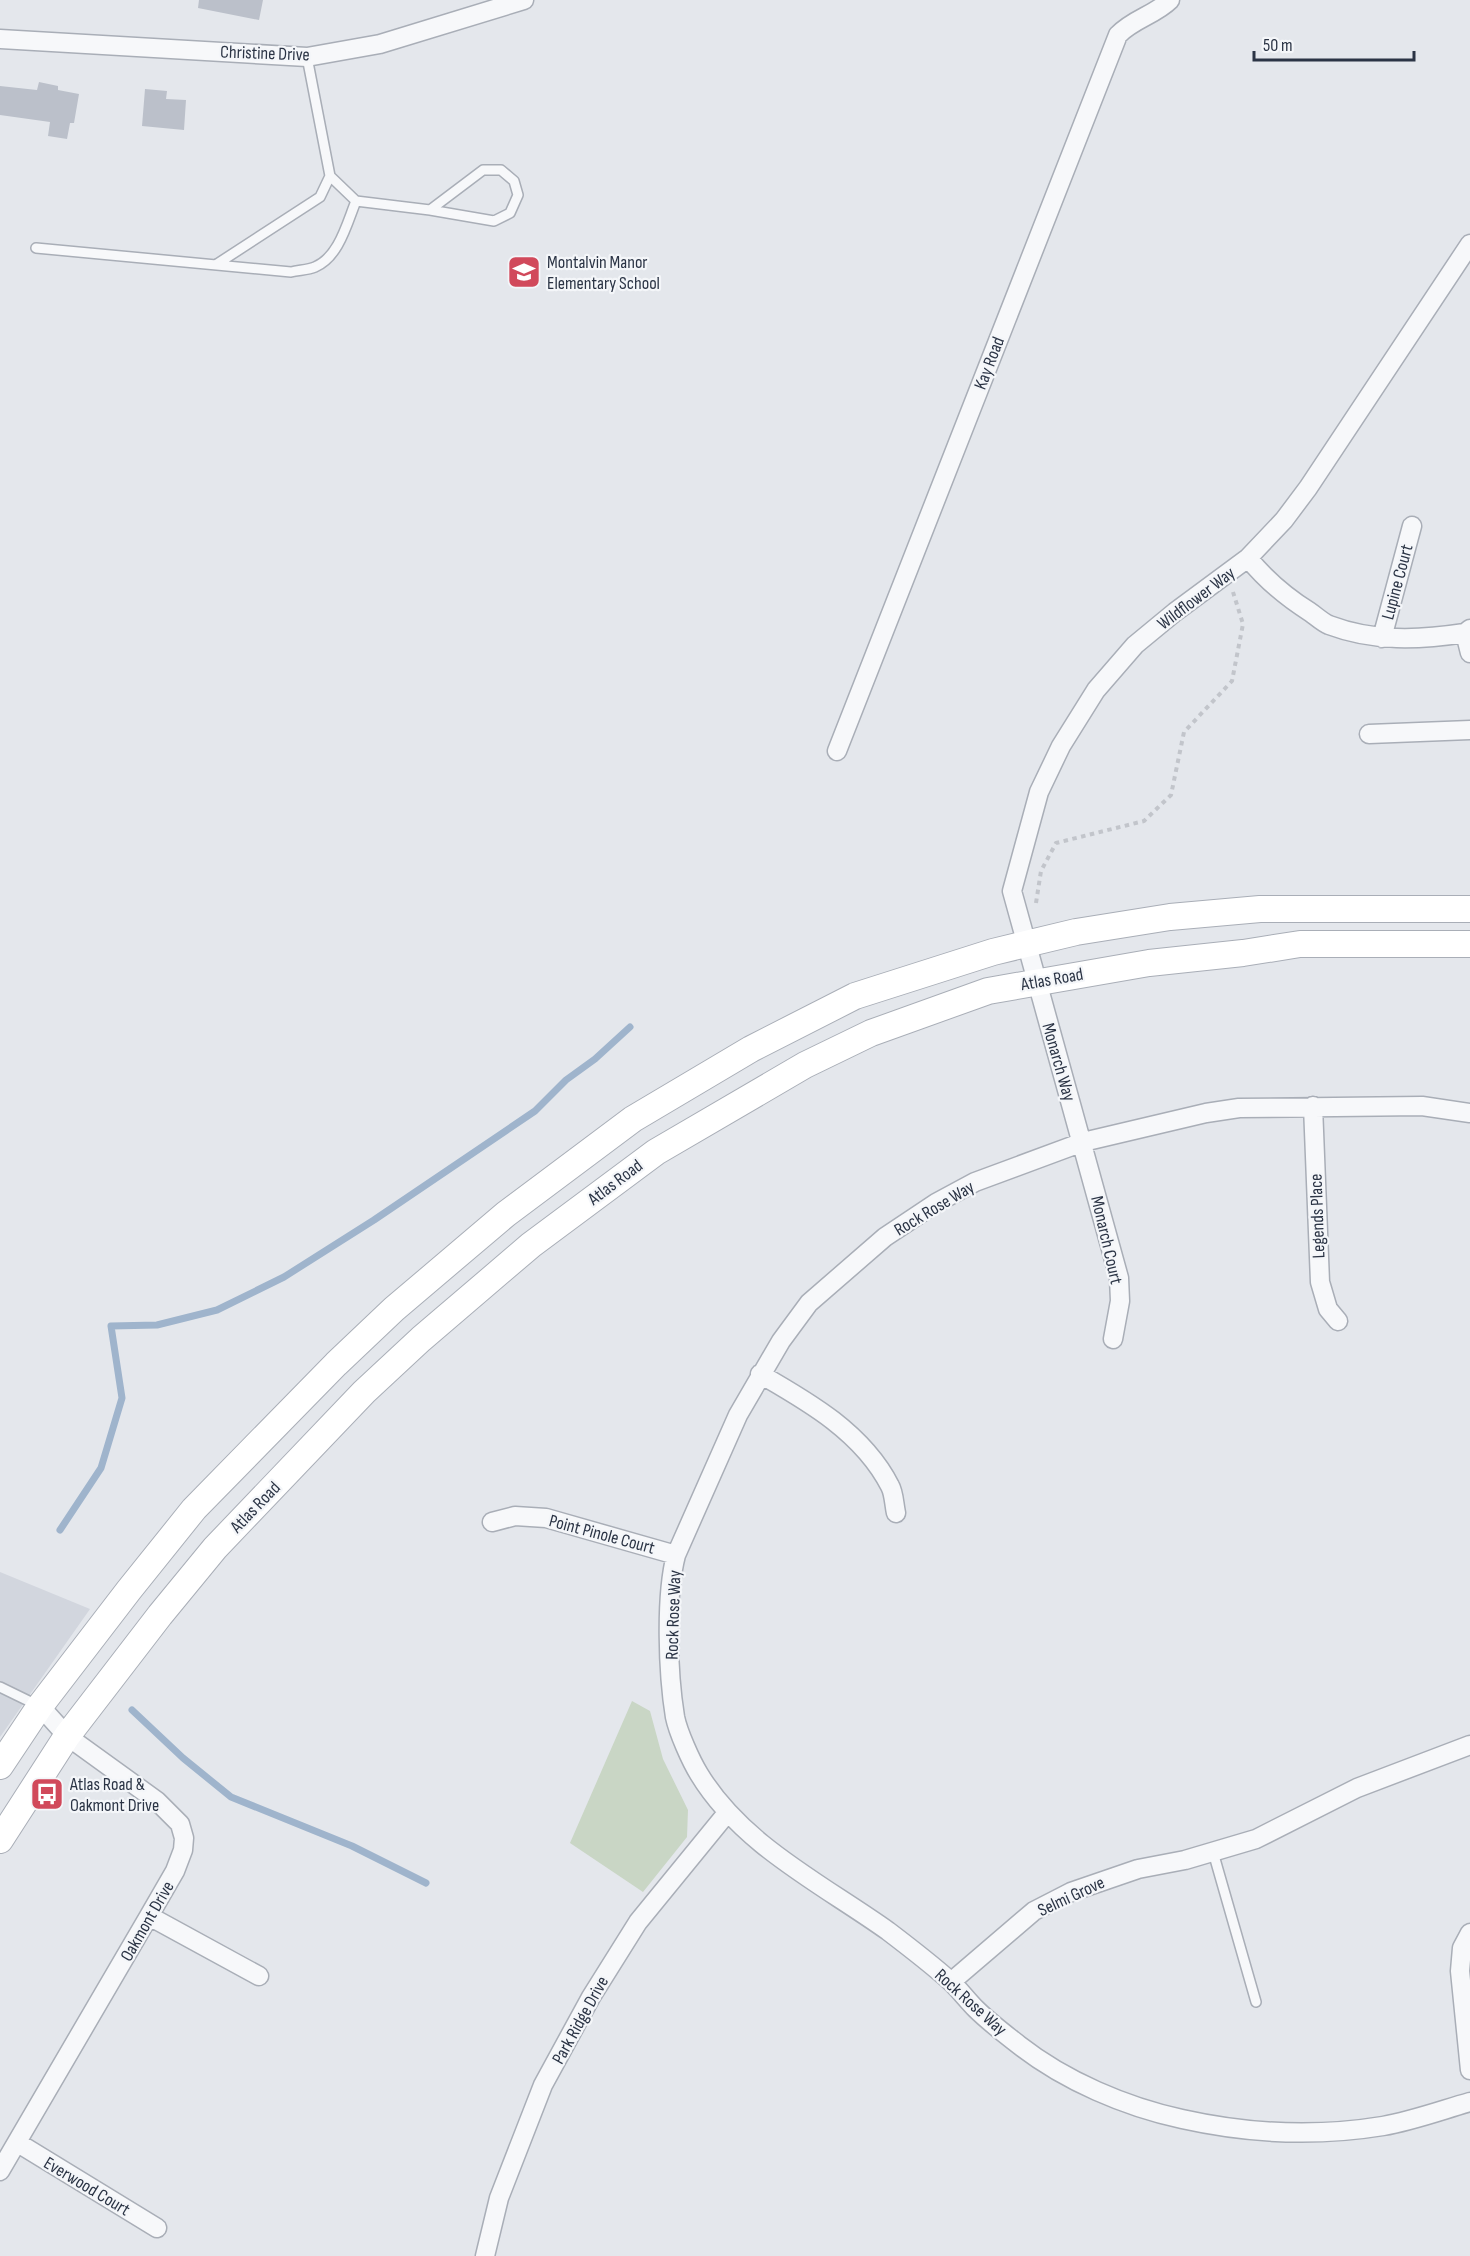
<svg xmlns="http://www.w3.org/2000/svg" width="1470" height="2256" font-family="'Sofia Sans Condensed',sans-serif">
<rect width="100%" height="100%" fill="#e4e7ec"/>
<path fill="#d2d6de" d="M0 1572 90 1609 0 1737Z"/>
<path fill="#c9d6c5" d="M632 1701 650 1711 663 1759 688 1810 687 1837 643 1892 570 1843Z"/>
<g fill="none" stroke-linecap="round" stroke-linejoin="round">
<path stroke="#9fb4cc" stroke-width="7" d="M60 1530 101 1468 122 1398 111 1326 157 1325 217 1310 284 1277 374 1220 535 1111 566 1080 595 1059 630 1027
M132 1710 183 1758 231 1797 352 1846 426 1883"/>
</g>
<path fill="#bbc0ca" d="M199 0H263L259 20 198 8Z
M39 82 58 86V90L79 94 74 123H70L67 139 48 136 50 122 0 115V86L37 90Z
M145 89 167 91 166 99 186 100 184 130 142 126Z"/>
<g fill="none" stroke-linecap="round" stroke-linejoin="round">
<defs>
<path id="lane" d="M356 201 430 210 494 221 510 213 518 195 514 181 501 170H483L430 210
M36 248 291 272C299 270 308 270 315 267 339 257 347 223 356 201L330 176 307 57
M217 264 320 197 330 176
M0 1687 39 1706
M1213 1852 1256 2002"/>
<path id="street" d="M0 39 307 57 380 44 524 0
M1248 558C1266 580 1286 597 1310 612 1316 616 1322 622 1329 625 1374 642 1419 640 1465 633L1470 629
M1465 633 1470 653
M1382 638 1412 526
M1369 734 1470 730
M837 751 1118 35C1133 19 1155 15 1170 0
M1313 1106 1320 1282 1328 1309 1338 1321
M1470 1113 1422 1106 1239 1108 1206 1113 1083 1142 975 1182 936 1203 885 1237 809 1303 781 1341 738 1415 676 1555C665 1597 668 1674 675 1717 678 1732 691 1761 699 1774 742 1845 822 1884 888 1931 909 1947 930 1963 949 1980 959 1989 967 2000 976 2009 989 2022 1005 2034 1019 2045 1065 2081 1126 2107 1182 2119 1249 2134 1316 2137 1383 2126 1412 2121 1442 2110 1470 2102
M1113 1339 1120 1301 1119 1278 1012 891 1039 792 1061 746 1096 690 1135 645 1175 612 1248 558 1284 520 1308 488 1470 244
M760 1374C809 1402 863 1433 890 1486 894 1493 894 1504 896 1513
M492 1522 515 1516 546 1518 676 1555
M149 1916 259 1976
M1470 1933 1462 1948 1460 1971 1470 2070
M951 1982 1034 1911 1071 1892 1138 1869 1185 1860 1256 1839 1357 1788 1470 1745
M18 2143 157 2228
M0 2171 149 1916 175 1871 183 1850 184 1838 180 1824 157 1801 67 1736 40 1706
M485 2256 499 2198 543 2085 591 1997 638 1922 727 1813"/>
<path id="secondary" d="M0 1766 40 1706 129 1590 194 1509 336 1364 394 1309 506 1214 633 1119 751 1049 855 996 993 952 1076 932 1170 917 1260 909H1470
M0 1840 67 1736 160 1615 215 1548 364 1392 421 1339 531 1245 656 1152 805 1065 871 1033 988 991 1149 963 1243 953 1300 944H1470"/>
</defs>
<use href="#lane" stroke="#a9aeb7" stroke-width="12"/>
<use href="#street" stroke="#a9aeb7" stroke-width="21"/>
<use href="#secondary" stroke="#a9aeb7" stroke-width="28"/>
<path stroke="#c2c5cb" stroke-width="4" stroke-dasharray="4.5 4.5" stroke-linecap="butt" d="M1036 903 1041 871 1056 843 1144 821 1171 795 1184 732 1232 681 1243 624 1233 592"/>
<use href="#lane" stroke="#f7f8fa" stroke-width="9"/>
<use href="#street" stroke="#f7f8fa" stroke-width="18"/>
<use href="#secondary" stroke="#fff" stroke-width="26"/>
</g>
<defs>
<symbol id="school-square" viewBox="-11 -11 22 22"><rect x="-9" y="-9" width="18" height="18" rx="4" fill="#d1495b" stroke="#f4f6f9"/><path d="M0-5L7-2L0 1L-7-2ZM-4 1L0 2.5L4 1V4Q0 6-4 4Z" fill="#fff"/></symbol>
<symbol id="bus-square" viewBox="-11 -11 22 22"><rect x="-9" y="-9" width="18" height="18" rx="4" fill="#d1495b" stroke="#f4f6f9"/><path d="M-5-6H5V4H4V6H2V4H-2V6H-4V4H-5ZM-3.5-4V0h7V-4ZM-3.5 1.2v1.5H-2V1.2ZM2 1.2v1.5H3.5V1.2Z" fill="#fff"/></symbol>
</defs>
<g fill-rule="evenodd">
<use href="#school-square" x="505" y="253" width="38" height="38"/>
<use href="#bus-square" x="28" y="1775" width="38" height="38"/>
</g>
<g text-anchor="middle" stroke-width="4.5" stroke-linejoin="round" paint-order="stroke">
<g font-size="18" fill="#2b3445" stroke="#f4f6f9">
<text transform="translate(265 53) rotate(2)" y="6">Christine Drive</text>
<text transform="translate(989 363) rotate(-69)" y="6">Kay Road</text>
<text transform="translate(1397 582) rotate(-75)" y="6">Lupine Court</text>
<text transform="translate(1196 598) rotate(-37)" y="6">Wildflower Way</text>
<text transform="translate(1052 979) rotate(-10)" y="6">Atlas Road</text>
<text transform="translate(1059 1062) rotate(74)" y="6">Monarch Way</text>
<text transform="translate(615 1182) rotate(-37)" y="6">Atlas Road</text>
<text transform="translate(934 1208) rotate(-31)" y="6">Rock Rose Way</text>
<text transform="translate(1317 1216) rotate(-92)" y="6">Legends Place</text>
<text transform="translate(1107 1240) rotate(77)" y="6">Monarch Court</text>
<text transform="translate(255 1507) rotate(-46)" y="6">Atlas Road</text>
<text transform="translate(602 1534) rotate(15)" y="6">Point Pinole Court</text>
<text transform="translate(673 1615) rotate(-88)" y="6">Rock Rose Way</text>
<text transform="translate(1071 1896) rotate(-25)" y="6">Selmi Grove</text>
<text transform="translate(147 1921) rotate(-60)" y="6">Oakmont Drive</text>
<text transform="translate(971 2002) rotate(42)" y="6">Rock Rose Way</text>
<text transform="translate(580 2020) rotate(-61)" y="6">Park Ridge Drive</text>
<text transform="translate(87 2186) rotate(31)" y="6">Everwood Court</text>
</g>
<g font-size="18" fill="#2b3445" stroke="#f4f6f9" text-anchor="start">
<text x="547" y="268">Montalvin Manor<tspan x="547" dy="21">Elementary School</tspan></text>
<text x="70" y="1790">Atlas Road &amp;<tspan x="70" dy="21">Oakmont Drive</tspan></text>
</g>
</g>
<path d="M1254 51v9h160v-9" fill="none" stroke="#2b3445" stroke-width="3"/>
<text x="1263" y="51" font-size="18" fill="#2b3445" stroke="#f4f6f9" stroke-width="4.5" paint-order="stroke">50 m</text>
</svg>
